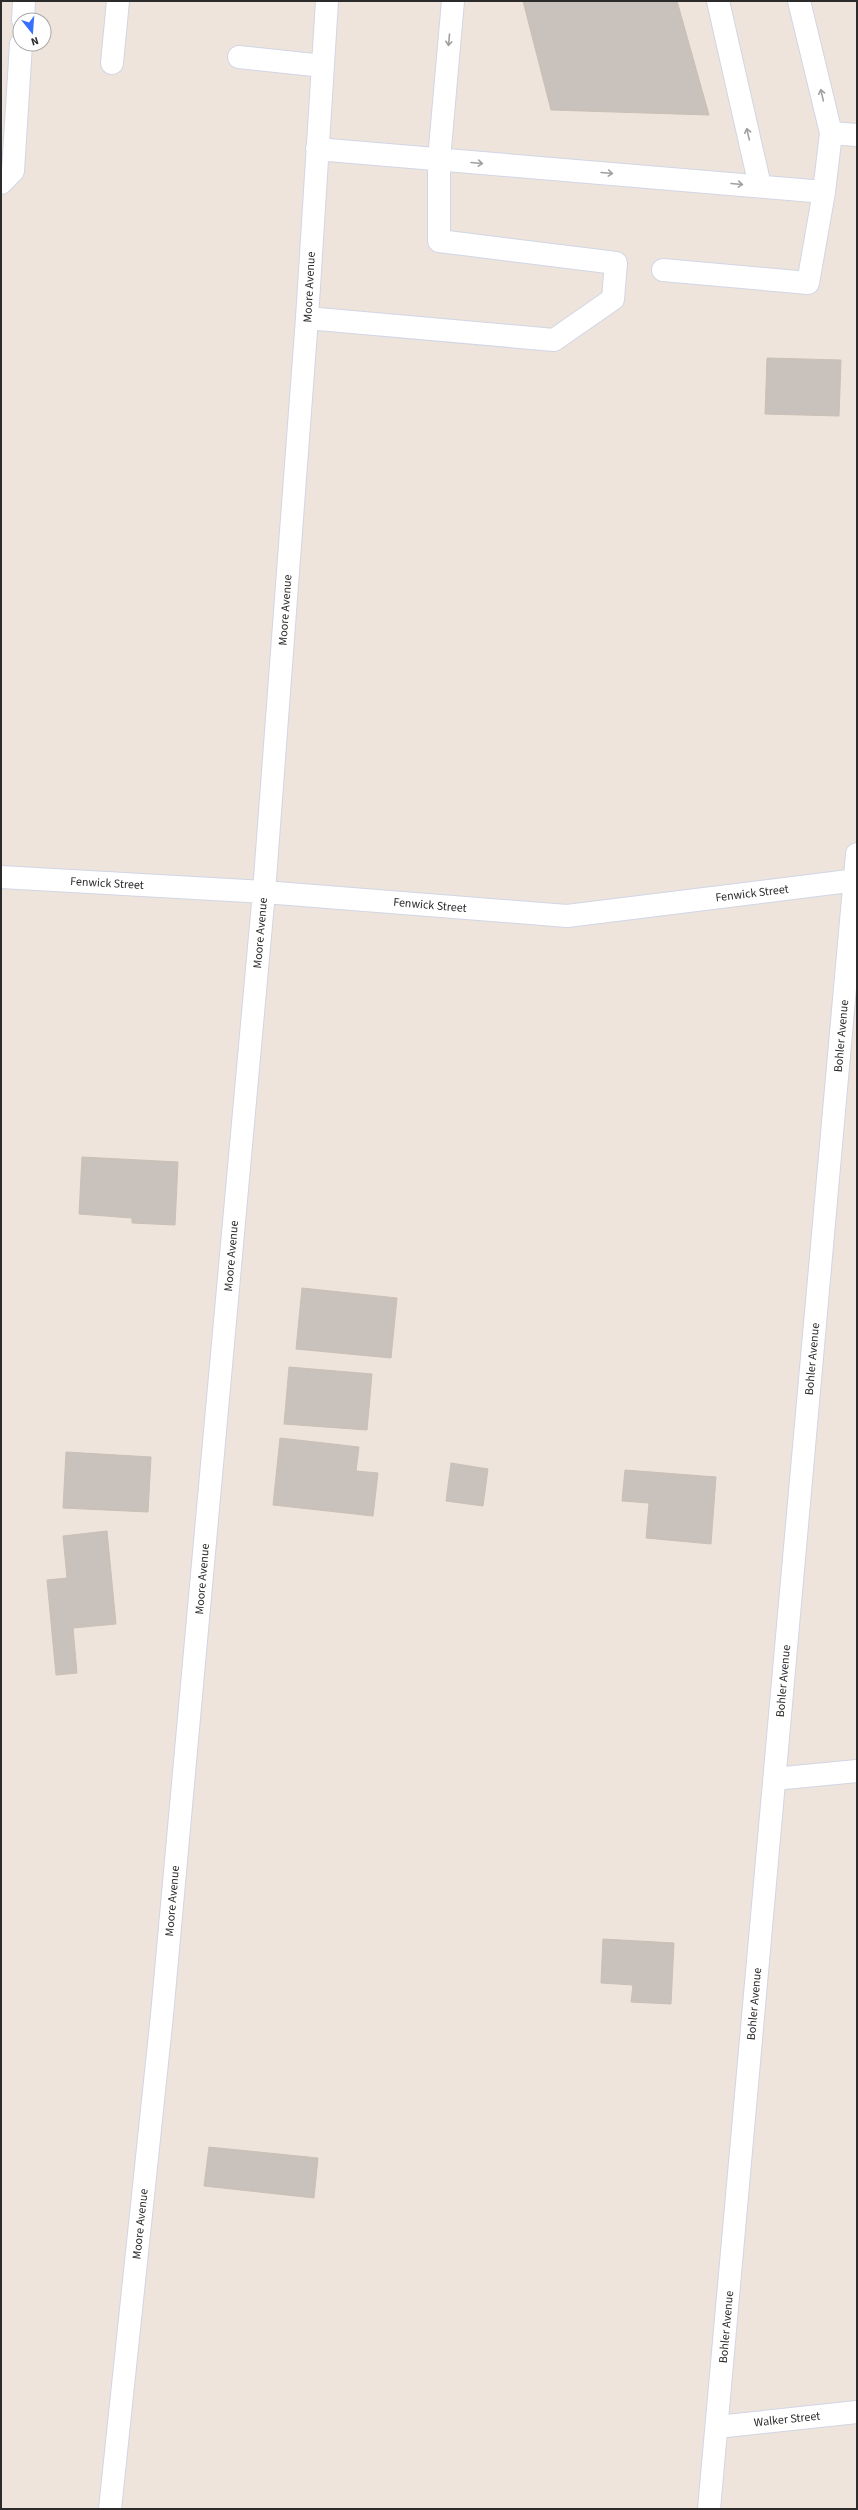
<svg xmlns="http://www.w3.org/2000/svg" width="858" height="2510" font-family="'Source Sans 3',sans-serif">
<rect width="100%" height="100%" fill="#eee4db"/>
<path fill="#c9c1bb" stroke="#cac0b5" d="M523 1H677L709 115 551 110Z
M767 358 841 360 839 416 765 414Z
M82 1157 178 1162 175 1225 132 1223V1218L79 1214Z
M302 1288 397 1298 391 1358 296 1349Z
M289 1367 372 1374 367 1430 284 1424Z
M280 1438 359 1447 356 1471 378 1473 373 1516 273 1505Z
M66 1452 151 1457 148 1512 63 1508Z
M451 1463 488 1469 483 1506 446 1501Z
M625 1470 716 1477 711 1544 646 1538 649 1503 622 1501Z
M107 1531 116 1624 73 1628 77 1673 56 1675 47 1580 67 1578 63 1536Z
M603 1939 674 1943 671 2004 631 2002 633 1985 601 1983Z
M209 2147 318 2158 314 2198 204 2186Z"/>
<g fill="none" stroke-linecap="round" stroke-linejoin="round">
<defs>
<path id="minor" d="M718 1 760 186
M23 20 24 1
M239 57 323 66
M112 63 118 1
M831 133 857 135
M317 149 824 192
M1 183 13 171 21 44
M663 270 808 283 824 192 831 133 799 1
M307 318 554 340 613 299 616 263 439 241V159L453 1
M1 877 264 892 567 916 857 880
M774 1779 857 1771
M717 2427 857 2412
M110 2509 162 2015 264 892 307 318 327 1
M709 2509 857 854"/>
</defs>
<use href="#minor" stroke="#d0d6e5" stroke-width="24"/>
<use href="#minor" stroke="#fff" stroke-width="22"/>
</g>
<defs><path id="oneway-shaft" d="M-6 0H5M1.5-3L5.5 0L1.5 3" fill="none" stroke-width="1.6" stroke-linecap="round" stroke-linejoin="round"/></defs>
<g stroke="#a0a0a0">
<use href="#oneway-shaft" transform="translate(449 40) rotate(95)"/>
<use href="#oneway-shaft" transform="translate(822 95) rotate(-103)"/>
<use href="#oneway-shaft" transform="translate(748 134) rotate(-103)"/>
<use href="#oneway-shaft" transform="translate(477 163) rotate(5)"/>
<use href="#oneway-shaft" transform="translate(607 173) rotate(5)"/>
<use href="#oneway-shaft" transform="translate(737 184) rotate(5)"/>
</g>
<g text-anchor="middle" stroke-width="3" stroke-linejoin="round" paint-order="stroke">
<g font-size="12" fill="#2b2b2b" stroke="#fff">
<text transform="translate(309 287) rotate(-87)" y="4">Moore Avenue</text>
<text transform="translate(285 610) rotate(-86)" y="4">Moore Avenue</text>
<text transform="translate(107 883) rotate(3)" y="4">Fenwick Street</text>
<text transform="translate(752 893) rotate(-7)" y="4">Fenwick Street</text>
<text transform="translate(430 905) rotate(5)" y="4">Fenwick Street</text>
<text transform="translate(260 933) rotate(-85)" y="4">Moore Avenue</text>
<text transform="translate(841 1036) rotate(-85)" y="4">Bohler Avenue</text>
<text transform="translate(231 1256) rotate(-85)" y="4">Moore Avenue</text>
<text transform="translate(812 1359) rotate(-85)" y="4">Bohler Avenue</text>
<text transform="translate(202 1579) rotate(-85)" y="4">Moore Avenue</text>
<text transform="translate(783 1681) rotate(-85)" y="4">Bohler Avenue</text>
<text transform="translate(172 1901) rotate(-85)" y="4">Moore Avenue</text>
<text transform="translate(754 2004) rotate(-85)" y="4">Bohler Avenue</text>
<text transform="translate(140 2224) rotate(-84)" y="4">Moore Avenue</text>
<text transform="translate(726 2327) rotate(-85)" y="4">Bohler Avenue</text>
<text transform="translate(787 2419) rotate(-6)" y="4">Walker Street</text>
</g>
</g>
<rect width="858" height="2510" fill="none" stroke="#2b2b2b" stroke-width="4"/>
<g transform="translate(32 32) rotate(163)"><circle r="19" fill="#ffffff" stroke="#aaaaaa"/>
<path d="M0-3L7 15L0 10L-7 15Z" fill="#3770ff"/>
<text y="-6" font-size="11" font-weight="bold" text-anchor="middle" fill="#2b2b2b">N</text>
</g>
</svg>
